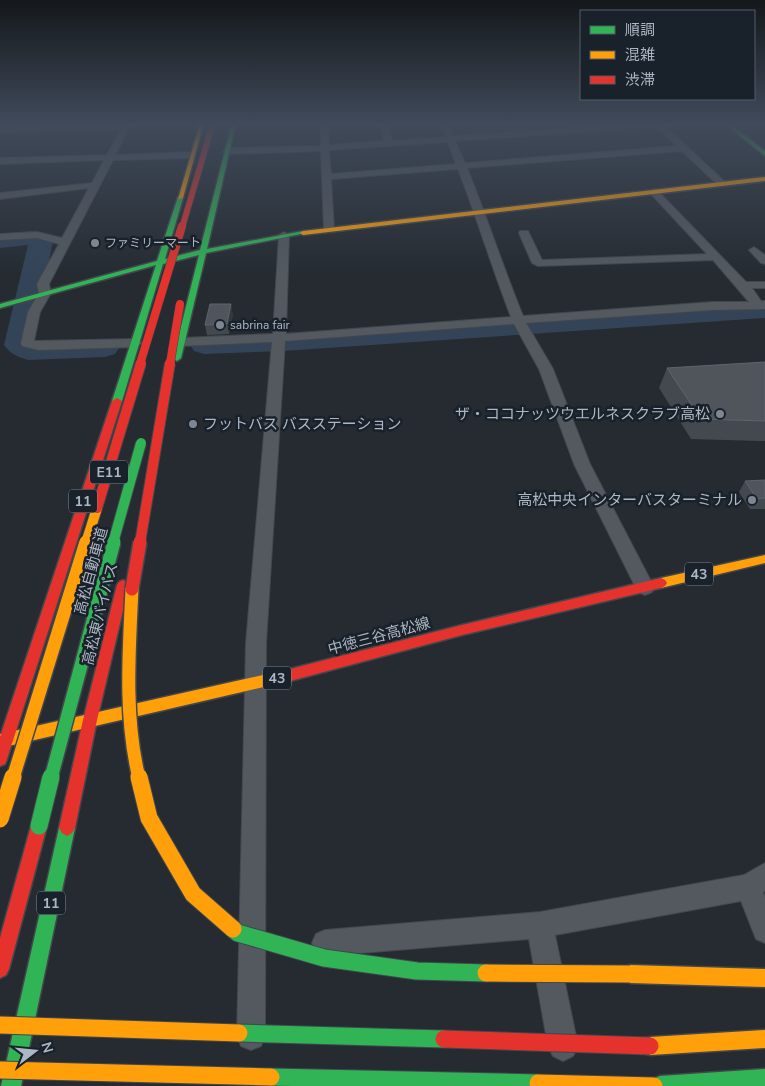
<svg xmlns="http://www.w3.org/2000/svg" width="765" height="1086" font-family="'Nunito Sans','Noto Sans JP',sans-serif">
<rect width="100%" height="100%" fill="#252b31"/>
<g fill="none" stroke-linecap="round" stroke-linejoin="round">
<path fill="#334459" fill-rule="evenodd" d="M32 231 49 236 53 241 33 342 105 339 115 342 119 348 115 354 105 357 28 360C18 357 10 354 4 345L28 245 0 248V234Z
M765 302V318L283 351 204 354 194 351 190 345 194 339 204 336 283 333Z"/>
<defs>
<path id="street" d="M132 123 115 155 192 152 196 155 192 158 113 160 49 284 51 293 40 312 34 341 136 339 142 343 136 347 39 350 22 346 21 343 28 312 39 293 37 284 59 244 37 238 0 240V234L37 232 62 238 89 188 0 199V193L92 183 104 160 0 164V158L107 155 121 129 0 132V128Z
M320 123H328L329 145 384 141 380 123H388L392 141 446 137 440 123H448L453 136 650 123H683L679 125 665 126 725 182V186H719L682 151 467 168C487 217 503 267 523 316L713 302H749L713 260 538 266 532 263 519 233 520 231H528L542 260 707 254 651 194 649 192 654 189 657 190 746 282H765V288H752L761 301H765V309L713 310 526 323 553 369 590 464 654 587 652 592 645 595 638 592 574 464 539 369 514 324 285 341 266 643 265 1036 261 1046 251 1050 241 1046 237 1036 246 643 272 342 181 346 175 342 181 338 273 334 279 235 284 232 289 235 286 334 511 317C492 268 477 218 458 169L331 179 334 229 329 232 324 229 321 151 227 154 223 151 227 148 321 146ZM657 127 677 146 465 163 455 141ZM448 142 456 164 331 174 329 150Z
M754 247 765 255V264L761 263 749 250Z
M765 863V891L763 892 765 897V943L756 939 741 901 555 935 578 1046 573 1056 563 1061 553 1056 548 1046 529 939 325 956 316 952 312 943 316 934 325 930 540 912 744 875Z"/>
<path id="fast" d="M232 123H236L207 249 303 231 306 233 206 253 181 358 177 361 173 358 199 255 163 264 122 401 117 404 114 403 112 401 156 265 0 308V304L157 261 178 197 183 198 165 259 200 250Z
M724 123H729L765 151V156Z
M67 820 72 823 75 828 21 1086H1L59 828 62 823Z
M765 1069V1086H650L653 1079 660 1076Z"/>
<path id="slow" d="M200 123H204L183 198 178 199Z
M765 177V181L303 235 300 233 303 231Z
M765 555V563L661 588 657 586 655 583 657 580 661 578Z
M290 669 295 671 297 675 295 679 290 681 0 748V734Z
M630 965 765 969V987L630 983 624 980 621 974 624 968Z
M765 1030V1048L650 1055 643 1053 641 1046 643 1039 650 1037Z"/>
<path id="jam" d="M117 398 122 401 7 759 5 764 0 766V737L112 401Z
M661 578 665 580 667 583 665 586 661 588 462 635 290 681 285 679 283 675 285 671 290 669 462 625Z
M123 580 127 582 129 585 97 720 75 828 72 833 67 836 62 833 59 828 83 720 117 585 119 582Z
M39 818 44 821 47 826 9 969 6 975 0 978V938L31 826 34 821Z"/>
</defs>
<use href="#street" stroke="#42474c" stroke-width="2"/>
<use href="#fast" stroke="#42474c" stroke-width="3"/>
<use href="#slow" stroke="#42474c" stroke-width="3"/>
<use href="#jam" stroke="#42474c" stroke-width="3"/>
<use href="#street" fill="#545960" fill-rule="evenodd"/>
<use href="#fast" fill="#30b455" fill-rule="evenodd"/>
<use href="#slow" fill="#ff9f0a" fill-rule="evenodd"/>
<use href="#jam" fill="#e5322d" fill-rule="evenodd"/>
<defs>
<path id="fast-bridge-far2" d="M113 543 141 443"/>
<path id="fast-bridge-far1" d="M51 778 114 542"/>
<path id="fast-bridge" d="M39 826 51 777
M233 929 238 933 324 958 417 971 486 973
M239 1033 444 1039
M271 1077 538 1083"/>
<path id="slow-bridge-far2" d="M86 543 97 508"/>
<path id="slow-bridge-far1" d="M132 589C129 652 124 717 139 778
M13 778 86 542"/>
<path id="slow-bridge" d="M139 777 149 818 193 894 233 929
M0 819 13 777
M486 973 630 974
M0 1025 239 1033
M0 1070 271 1077
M538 1083 654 1086"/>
<path id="jam-bridge-far4" d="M182 228 213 123"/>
<path id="jam-bridge-far3" d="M140 364 182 226
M170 364 180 304"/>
<path id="jam-bridge-far2" d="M97 508 141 363
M140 543 170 363"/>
<path id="jam-bridge-far1" d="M132 589 140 542"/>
<path id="jam-bridge" d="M444 1039 650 1046"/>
</defs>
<use href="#fast-bridge-far2" stroke="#41474d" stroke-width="12" stroke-linecap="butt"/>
<use href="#fast-bridge-far1" stroke="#41474d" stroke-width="16" stroke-linecap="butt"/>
<use href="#fast-bridge" stroke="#41474d" stroke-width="19" stroke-linecap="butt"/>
<use href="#slow-bridge-far2" stroke="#41474d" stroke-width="12" stroke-linecap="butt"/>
<use href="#slow-bridge-far1" stroke="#41474d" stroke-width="16" stroke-linecap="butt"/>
<use href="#slow-bridge" stroke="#41474d" stroke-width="19" stroke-linecap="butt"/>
<use href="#jam-bridge-far4" stroke="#41474d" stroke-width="7" stroke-linecap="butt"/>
<use href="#jam-bridge-far3" stroke="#41474d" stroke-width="9" stroke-linecap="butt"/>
<use href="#jam-bridge-far2" stroke="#41474d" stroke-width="12" stroke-linecap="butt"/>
<use href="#jam-bridge-far1" stroke="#41474d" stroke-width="16" stroke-linecap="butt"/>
<use href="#jam-bridge" stroke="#41474d" stroke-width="19" stroke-linecap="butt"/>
<use href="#fast-bridge-far2" stroke="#30b455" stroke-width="10"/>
<use href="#fast-bridge-far1" stroke="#30b455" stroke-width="13"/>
<use href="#fast-bridge" stroke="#30b455" stroke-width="17"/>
<use href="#slow-bridge-far2" stroke="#ff9f0a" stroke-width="10"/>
<use href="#slow-bridge-far1" stroke="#ff9f0a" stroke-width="13"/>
<use href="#slow-bridge" stroke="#ff9f0a" stroke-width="17"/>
<use href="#jam-bridge-far4" stroke="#e5322d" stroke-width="5.5"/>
<use href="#jam-bridge-far3" stroke="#e5322d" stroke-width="8"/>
<use href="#jam-bridge-far2" stroke="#e5322d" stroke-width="10"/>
<use href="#jam-bridge-far1" stroke="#e5322d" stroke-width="13"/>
<use href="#jam-bridge" stroke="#e5322d" stroke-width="17"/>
</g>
<path fill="#44494f" d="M233 314 229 334 207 335 205 325Z
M765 362V441H759L691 439 659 388 667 368Z
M765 480V509H750L739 492 745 481Z"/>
<path fill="#33383e" d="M231 304 233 314 229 334 227 324Z"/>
<path fill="#4f555b" stroke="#5e646c" d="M210 304H231L227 324 205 325Z
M765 362V421L701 419 667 368Z
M765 480V498L757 499 745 481Z"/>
<linearGradient id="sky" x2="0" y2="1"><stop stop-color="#14181b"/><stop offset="0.45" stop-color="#404a5a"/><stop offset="1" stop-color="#404a5a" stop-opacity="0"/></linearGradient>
<rect width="765" height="275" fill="url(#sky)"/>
<g fill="#7d8691" stroke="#19212b" stroke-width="2">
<circle cx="95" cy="243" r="5"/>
<circle cx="220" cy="325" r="5"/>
<circle cx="720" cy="414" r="5"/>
<circle cx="193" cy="424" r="5"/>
<circle cx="752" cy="500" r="5"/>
</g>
<g text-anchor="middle" stroke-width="5" stroke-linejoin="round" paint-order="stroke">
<g font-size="12" fill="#adb7c4" stroke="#19212b" text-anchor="start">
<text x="105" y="247">ファミリーマート</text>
<text x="230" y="329">sabrina fair</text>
</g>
<g fill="#19212b" stroke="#818a96" stroke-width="1">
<rect x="90" y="460.5" width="38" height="23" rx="4"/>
<rect x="69" y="489.5" width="28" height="23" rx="4"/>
<rect x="685" y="562.5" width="28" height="23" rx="4"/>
<rect x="263" y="666.5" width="28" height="23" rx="4"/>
<rect x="37" y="891.5" width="28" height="23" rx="4"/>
</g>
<g font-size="14" font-weight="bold" fill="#adb7c4">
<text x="109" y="477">E11</text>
<text x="83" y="506">11</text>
<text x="699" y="579">43</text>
<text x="277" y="683">43</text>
<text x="51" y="908">11</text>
</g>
<g font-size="15" fill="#adb7c4" stroke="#19212b" text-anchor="end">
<text x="710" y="419">ザ・ココナッツウエルネスクラブ高松</text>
<text x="203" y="429" text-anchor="start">フットバス バスステーション</text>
<text x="742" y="505">高松中央インターバスターミナル</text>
</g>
<g font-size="15" fill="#adb7c4" stroke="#19212b">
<text transform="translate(91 571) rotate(-75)" y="5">高松自動車道</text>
<text transform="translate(100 614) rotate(-76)" y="5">高松東バイパス</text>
<text transform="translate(379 636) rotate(-15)" y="5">中徳三谷高松線</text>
</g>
</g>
<rect x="580" y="10" width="175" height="90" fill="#19212b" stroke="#545d68"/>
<rect x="590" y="26" width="25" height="8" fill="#30b455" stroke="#545d68"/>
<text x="625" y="35" font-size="15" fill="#adb7c4">順調</text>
<rect x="590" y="51" width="25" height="8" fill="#ff9f0a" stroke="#545d68"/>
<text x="625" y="60" font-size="15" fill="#adb7c4">混雑</text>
<rect x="590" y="76" width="25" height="8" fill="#e5322d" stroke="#545d68"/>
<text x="625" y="85" font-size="15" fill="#adb7c4">渋滞</text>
<g transform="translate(35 1051) rotate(74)" stroke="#19212b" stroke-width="4" paint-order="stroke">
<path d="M0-4L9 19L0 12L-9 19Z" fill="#adb7c4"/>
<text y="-8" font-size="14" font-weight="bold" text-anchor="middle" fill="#adb7c4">N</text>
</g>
</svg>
